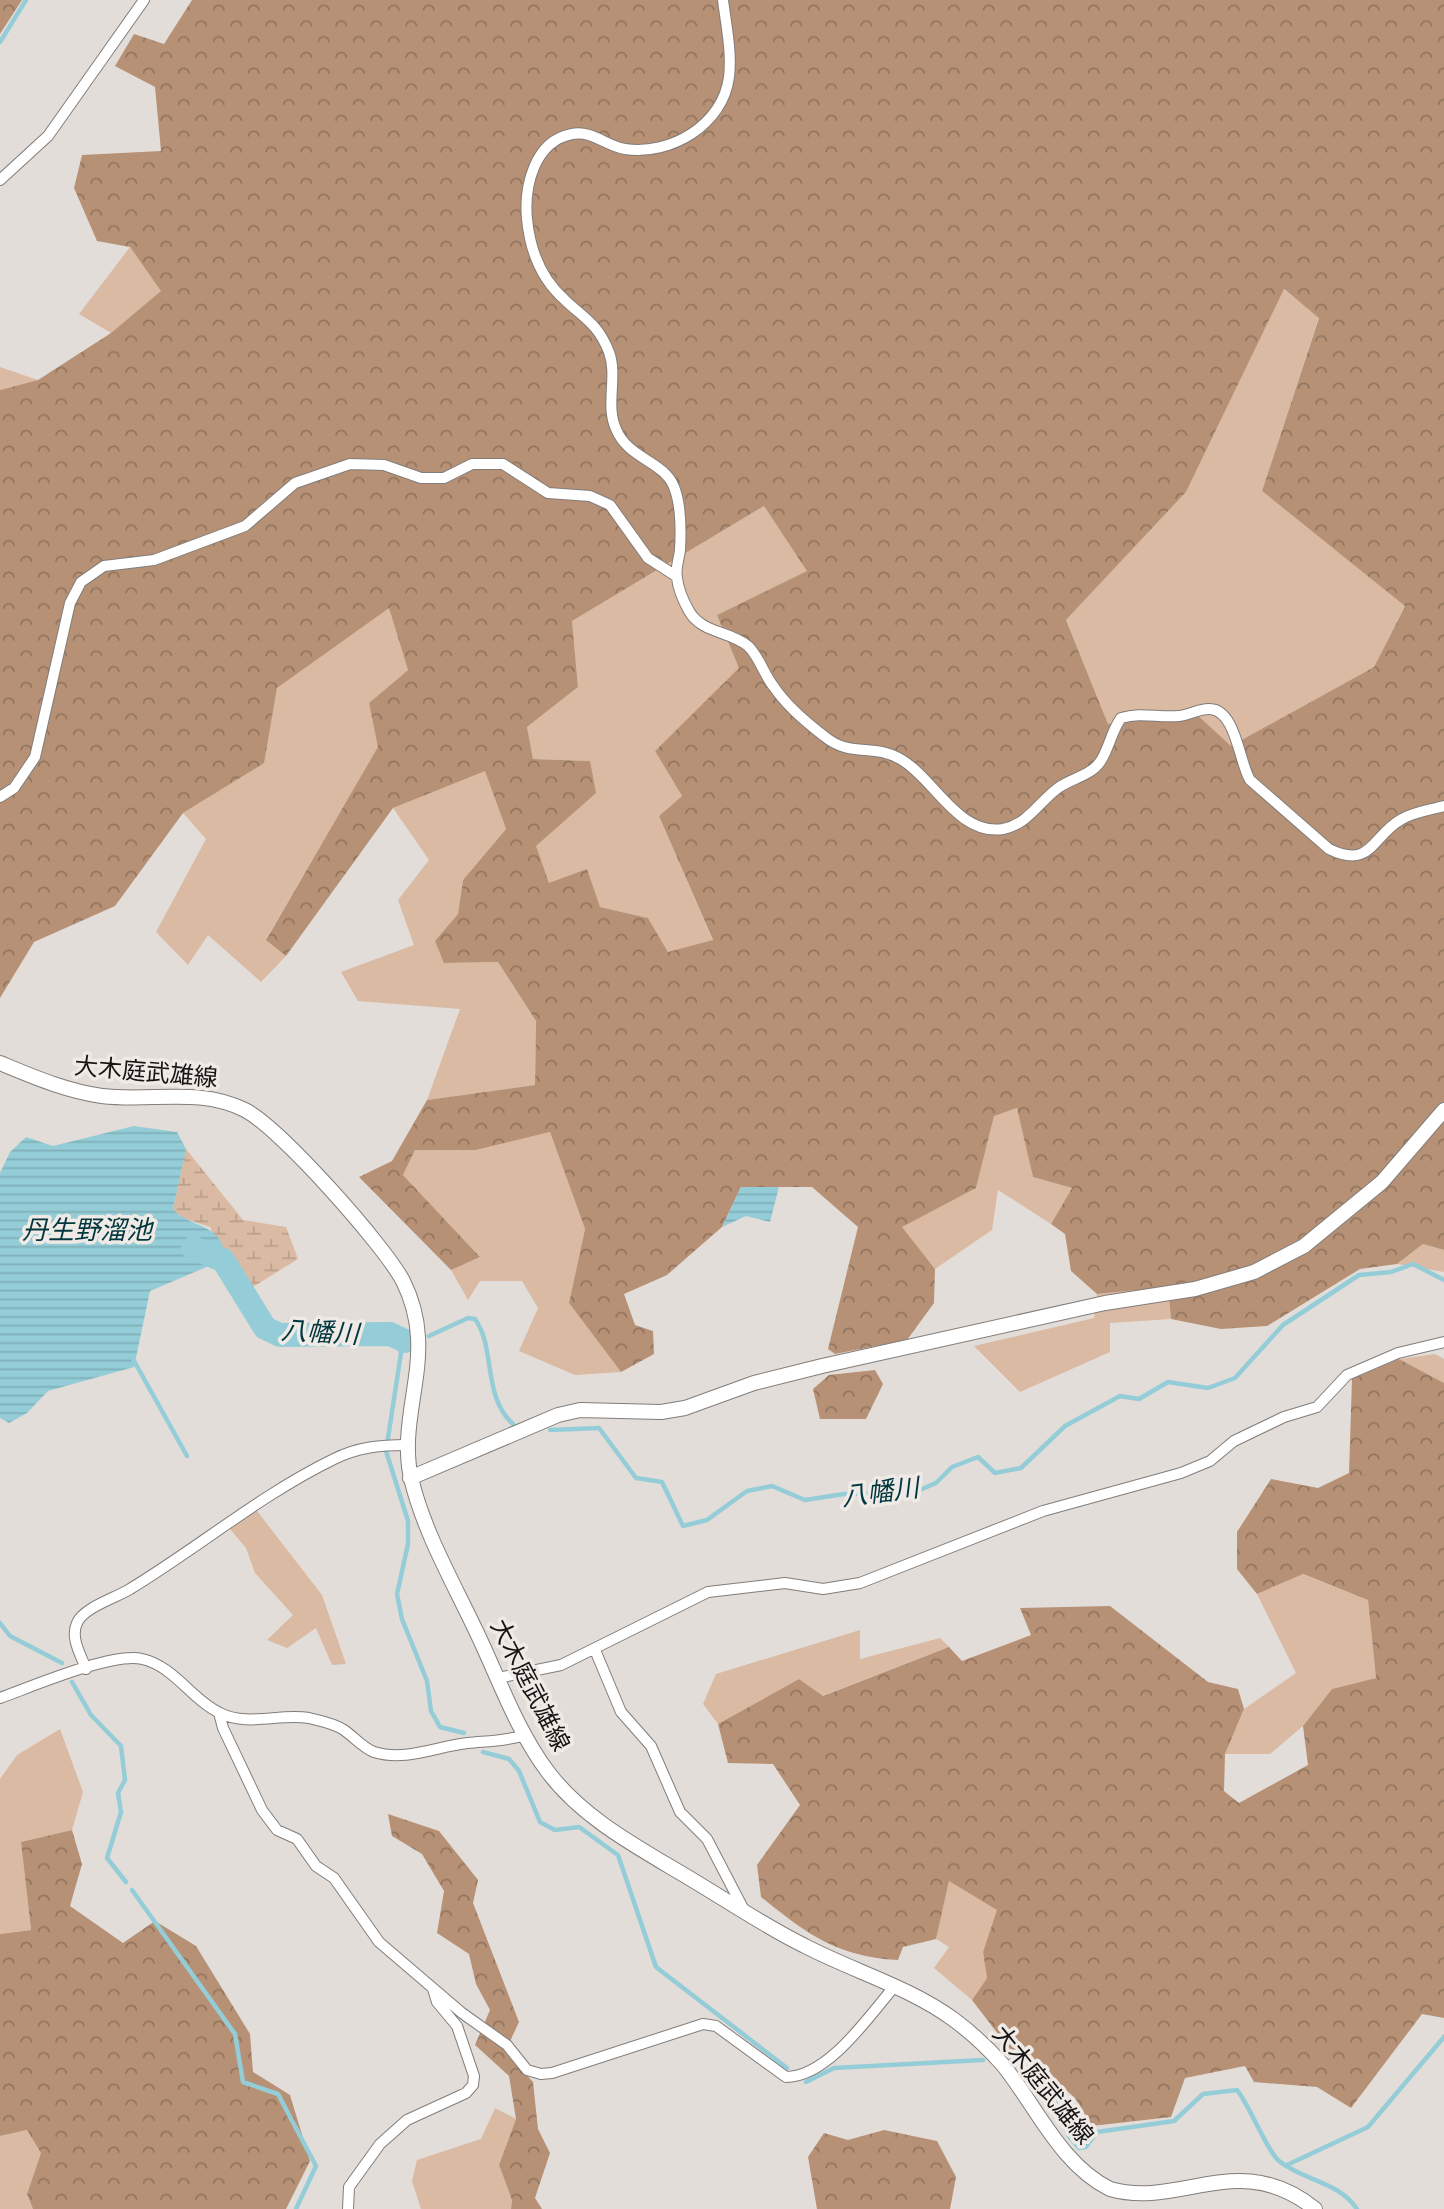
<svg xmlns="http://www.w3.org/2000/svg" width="1444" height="2209" font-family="Commissioner,'Noto Sans JP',sans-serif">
<defs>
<pattern id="forest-crowns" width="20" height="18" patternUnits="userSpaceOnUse" patternTransform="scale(1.75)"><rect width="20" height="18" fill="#b69175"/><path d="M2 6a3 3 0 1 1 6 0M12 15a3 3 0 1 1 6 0" fill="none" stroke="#93755f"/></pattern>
<pattern id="wetland-marsh" width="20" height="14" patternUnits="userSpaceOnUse" patternTransform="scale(1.75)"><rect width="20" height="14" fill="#dabaa2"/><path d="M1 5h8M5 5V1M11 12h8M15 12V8" fill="none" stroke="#ba9f8b"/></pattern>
<pattern id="water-rules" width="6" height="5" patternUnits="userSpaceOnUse" patternTransform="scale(1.75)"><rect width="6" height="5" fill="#94cdd7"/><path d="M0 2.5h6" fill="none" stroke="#7fafb8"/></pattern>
</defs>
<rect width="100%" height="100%" fill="#e3ddd9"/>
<path fill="#dabaa2" d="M130 247 162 291 111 333 79 314Z
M1283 289 1319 317 1262 491 1405 605 1374 667 1230 747 1194 712 1108 724 1066 620 1186 492Z
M0 367 38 380 0 390Z
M764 506 808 571 717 615 740 668 655 751 682 796 659 816 713 941 668 952 648 918 600 907 549 883 535 846 590 761 533 759 527 727 578 687 572 621Z
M389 607 408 670 369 703 379 747 266 939 286 956 261 982 208 935 188 965 156 932 206 839 183 813 263 763 277 688Z
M485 770 506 829 463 880 458 914 444 963 498 962 536 1021 535 1085 427 1100 460 1009 358 1001 341 972 414 945 398 900 429 860 393 808Z
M1018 1108 1033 1177 1072 1188 1051 1224 998 1190 992 1230 935 1269 901 1227 976 1188 994 1115Z
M550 1132 585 1229 569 1303 621 1372 575 1375 519 1351 538 1308 522 1281H480L468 1300 451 1270 480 1257 403 1175 415 1150H476Z
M1423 1244 1444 1250V1272L1397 1264Z
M1168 1287 1171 1319 1110 1323V1352L1020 1392 974 1346 1094 1318 1097 1294Z
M1435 1354 1444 1359V1383L1399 1359Z
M257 1511 322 1595 346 1664 332 1665 316 1628 287 1648 267 1640 293 1615 255 1573 246 1548 230 1529Z
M1302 1574 1368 1600 1376 1678 1332 1689 1303 1726 1270 1754H1225L1244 1709 1296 1673 1257 1594Z
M860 1630V1659L940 1638 949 1647 822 1696 799 1679 718 1724 703 1704 716 1674Z
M60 1729 83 1792 72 1830 21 1842 31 1930 0 1934V1779L17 1755Z
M949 1880 998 1910 983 1952 987 1978 972 2000 934 1968 949 1947 936 1939Z
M495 2108 516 2119 499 2165 512 2200 511 2209H421L412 2181 417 2160 481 2139Z
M27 2130 41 2153 27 2194 33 2209H0V2136Z"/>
<path fill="url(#forest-crowns)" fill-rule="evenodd" d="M0 0H22L0 34Z
M192 0H1444V1250L1423 1244 1397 1264 1360 1269 1267 1326 1221 1329 1171 1319 1168 1287 1097 1294 1071 1271 1065 1234 1051 1224 1072 1188 1033 1177 1017 1108 994 1116 976 1188 902 1227 935 1269 934 1303 907 1340 835 1354 828 1349 858 1227 812 1187H741L722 1227 667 1275 624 1294 635 1325 653 1331 654 1354 621 1372 569 1303 585 1229 550 1132 476 1150H415L403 1175 480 1257 451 1270 359 1177 392 1161 427 1100 535 1085 536 1021 498 962 444 963 435 941 458 914 463 880 506 829 485 771 393 808 286 956 266 940 378 747 369 703 408 670 389 608 277 688 264 763 183 813 115 906 34 942 0 998V390L38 380 111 333 161 291 130 247 97 241 74 188 82 155 161 151 155 87 115 66 134 34 164 44ZM1284 289 1319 318 1262 491 1405 606 1374 667 1231 746 1194 712 1108 724 1066 620 1186 492ZM764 506 807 571 717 615 739 668 655 751 682 796 659 816 713 940 668 952 648 918 600 907 587 869 549 883 536 846 596 793 590 761 533 759 527 727 578 687 572 621Z
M1399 1359 1444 1383V2018L1422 2014 1351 2108 1317 2087 1254 2082 1245 2066 1185 2078 1171 2117 1092 2126 1075 2098 1056 2081 1011 2051 972 2000 987 1978 983 1952 997 1910 949 1881 936 1939 903 1947 898 1960C837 1957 807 1934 761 1897L757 1865 800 1805 773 1764 728 1763 718 1724 799 1679 823 1696 949 1647 962 1661 1031 1635 1020 1608 1110 1606 1208 1682 1238 1689 1244 1709 1225 1754 1224 1791 1239 1803 1308 1765 1303 1726 1332 1689 1376 1678 1368 1600 1303 1574 1257 1594 1237 1569V1532L1271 1479 1318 1488 1349 1473 1352 1379Z
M875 1370 883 1384 866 1419H820L813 1389 829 1375Z
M388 1814 439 1831 478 1880 473 1903 519 2022 505 2052 533 2082 538 2129 550 2153 535 2198 542 2209H511L512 2200 499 2165 516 2119 509 2076 475 2045 490 2010 476 1984 469 1954 437 1933 444 1891 422 1854 392 1836Z
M72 1830 82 1864 70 1906 123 1943 155 1921 196 1946 250 2034 253 2072 290 2095 310 2161 286 2209H33L27 2194 41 2153 27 2130 0 2136V1934L31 1930 21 1842Z
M884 2130 937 2141 956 2177 950 2209H817L808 2157 824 2133 848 2140Z"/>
<path fill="url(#wetland-marsh)" d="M186 1149 243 1220 286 1227 298 1259 240 1295 223 1268 216 1264 223 1260 210 1227 180 1217 173 1209Z"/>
<path fill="url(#water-rules)" d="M134 1126 177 1132 186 1149 173 1209C188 1228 229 1224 223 1260L150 1291 134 1367 48 1391 27 1413 9 1423 0 1418V1173L10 1152 26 1137 53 1146Z
M741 1187H779L770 1222 746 1216 722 1227Z"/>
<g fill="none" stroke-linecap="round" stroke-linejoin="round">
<path stroke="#94cdd7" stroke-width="4.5" d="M0 42 26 0
M429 1336 468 1318 475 1319C496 1348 482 1396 513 1424
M398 1339 401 1353 386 1451 408 1521V1544L397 1594 402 1619 427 1681 431 1711 440 1727 464 1733
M133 1359 187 1456
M550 1430 599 1428 636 1478 662 1482 683 1526 707 1520 747 1491 772 1486 805 1500 844 1494 913 1493 936 1483 952 1467 978 1457 995 1473 1021 1468 1065 1426 1120 1396 1139 1399 1168 1382 1208 1388 1235 1378 1283 1325 1359 1275 1391 1272 1413 1264 1444 1280
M0 1623 10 1636 62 1663
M72 1682 91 1715 121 1746 125 1780 118 1793 121 1812 107 1858 126 1882
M483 1752 509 1759 519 1771 540 1822 555 1830 579 1827 618 1855 656 1967 787 2068
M132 1890 235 2034 243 2082 278 2094 316 2166 296 2209
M1011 2058 1050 2088 1068 2135 1079 2148 1086 2147 1097 2132 1174 2121 1203 2094 1237 2090C1250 2106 1267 2151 1279 2161 1304 2181 1338 2181 1357 2209
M806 2082 834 2068 983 2060
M1287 2165 1368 2127 1444 2037"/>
<path stroke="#94cdd7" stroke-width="24" d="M193 1248 223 1260 265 1328 280 1335 390 1334 405 1341"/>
<defs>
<path id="street" d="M723 0C726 25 732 52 729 77 723 125 670 156 625 149 606 146 592 130 572 134 534 141 524 187 527 219 530 250 541 279 565 300 585 319 598 324 609 352 618 377 605 405 616 429 628 459 664 461 674 487 681 504 681 532 680 550 679 559 675 569 677 578 678 588 684 602 689 611 701 633 730 631 748 646 759 656 764 675 774 687 786 705 807 723 824 736 852 759 872 742 902 760 935 780 959 836 1003 829 1028 824 1039 802 1058 788 1072 778 1090 776 1100 762 1109 749 1111 732 1121 718 1142 712 1158 718 1179 716 1190 715 1200 708 1210 709 1236 710 1239 762 1250 780L1329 849C1372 870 1372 835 1402 819 1414 812 1430 810 1444 806
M0 180 48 136 144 0
M0 797 14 788 35 757 70 603 81 582 104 566 154 560 245 526 295 483 350 464 384 465 421 478H444L472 464H503L548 493 590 496 610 505 648 558 676 576
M595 1650 621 1712 651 1746 680 1812 707 1839 744 1910
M86 1669C81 1655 70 1638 77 1623 84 1607 116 1598 130 1589 199 1547 262 1494 334 1459 358 1447 381 1445 407 1445
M498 1678 561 1665 708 1592 785 1583 823 1589 860 1583 1043 1511 1181 1473 1210 1461 1234 1441 1284 1417 1317 1407 1347 1375 1398 1353 1444 1342
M0 1698C31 1687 112 1652 142 1659 174 1666 192 1700 220 1713 248 1727 280 1713 309 1718 321 1721 334 1723 344 1730 354 1737 363 1748 374 1752 406 1762 437 1746 468 1743 489 1741 506 1741 526 1735
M219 1713 223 1728 262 1810 277 1830 297 1839 316 1866 334 1878 379 1942 462 2013 507 2045 527 2070 541 2074 552 2073 703 2024 716 2026 786 2077C828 2077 869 2016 894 1987
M348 2209 349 2187 380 2144 407 2120 466 2093 473 2085 474 2076 457 2026 437 2002 433 1989"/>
<path id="secondary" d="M0 1063C34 1077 66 1091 102 1096 151 1102 199 1087 245 1110 280 1128 384 1245 403 1281 411 1297 417 1318 418 1337 421 1385 399 1432 412 1482 425 1534 454 1584 477 1633 499 1679 517 1731 548 1772 586 1823 651 1854 704 1887 737 1907 770 1929 805 1946 853 1971 909 1987 953 2019 972 2033 988 2048 1003 2065 1036 2106 1061 2165 1110 2189 1181 2209 1239 2148 1315 2209
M410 1478 558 1415 580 1410 661 1412 685 1408 754 1383 822 1366 1105 1303 1195 1289 1254 1272 1304 1246 1382 1182 1444 1110"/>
</defs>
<use href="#street" stroke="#827d7a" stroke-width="12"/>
<use href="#secondary" stroke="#827d7a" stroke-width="16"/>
<use href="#street" stroke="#fff" stroke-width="10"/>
<use href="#secondary" stroke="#fff" stroke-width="14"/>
</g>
<g text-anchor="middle" stroke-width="7" stroke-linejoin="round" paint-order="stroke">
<g font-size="24" fill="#171514" stroke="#f0eae6">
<text transform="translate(146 1072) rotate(5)" y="8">大木庭武雄線</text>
<text transform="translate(530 1685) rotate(63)" y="8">大木庭武雄線</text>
<text transform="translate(1043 2085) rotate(51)" y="8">大木庭武雄線</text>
</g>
<g font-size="26" font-style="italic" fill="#00363e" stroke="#f0eae6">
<text x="87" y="1239">丹生野溜池</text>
<text transform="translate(320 1332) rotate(3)" y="9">八幡川</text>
<text transform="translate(880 1492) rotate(-7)" y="9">八幡川</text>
</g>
</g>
</svg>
